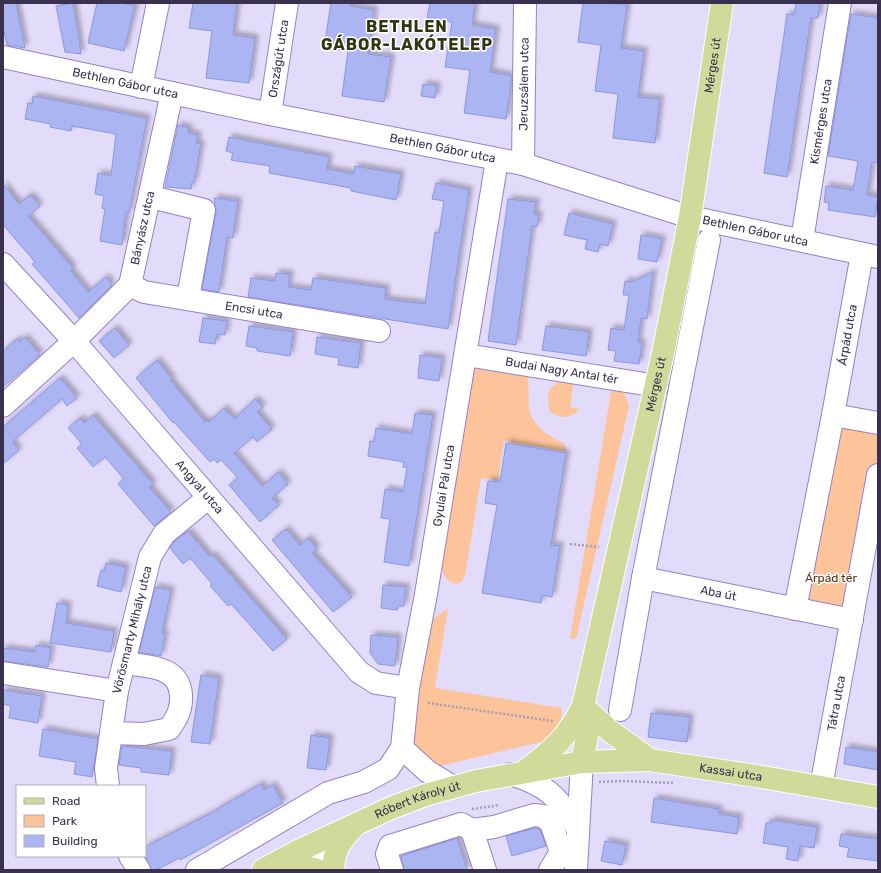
<svg xmlns="http://www.w3.org/2000/svg" width="881" height="873" font-family="Rubik,sans-serif">
<defs>
<filter id="shadow"><feDropShadow dx="3.5" dy="-3.5" stdDeviation="2" flood-color="#0004"/></filter>
</defs>
<rect width="100%" height="100%" fill="#e3dbfa"/>
<path fill="#fdc39a" d="M477 365 521 370 528 377C529 386 528 395 529 405 530 425 548 436 565 444V451L504 441 498 480 481 478 465 576 463 580 458 584C445 582 442 573 441 561L472 371Z
M574 379 570 407 580 409C570 419 562 419 550 412 544 389 552 381 574 379Z
M612 386 624 392 629 406 576 639 570 638Z
M836 418 878 426V460L850 616 800 605Z
M448 608 435 688 562 708C562 724 555 734 541 742L440 766C431 764 420 762 416 753 408 734 425 658 428 634L431 621Z"/>
<path fill="#abb5f2" stroke="#8c97df" filter="url(#shadow)" d="M3 3H16L25 48 7 45 3 27Z
M73 3 78 33 81 54 65 52 56 6Z
M97 3H122L135 6 124 51 88 43Z
M193 3H237L233 35 255 38 249 83 206 78 212 31 189 28Z
M331 3H351L350 6 374 10 368 54 391 57 384 102 342 96 348 51 324 48Z
M430 3H475L472 25 496 29 490 72 512 76 506 119 464 113 470 70 445 67 452 22 427 18Z
M583 3 627 4 621 48 644 51 638 97 660 99 655 143 613 138 618 94 595 91 601 45 578 42Z
M796 3H820L818 18H811L787 177 764 173 787 14 794 15Z
M851 14 878 18V163L872 162 867 195 878 197 875 217 828 210 829 203 824 202 826 186 853 190 858 161 828 156Z
M423 84 437 86 435 98 421 96Z
M33 96 147 118 129 213 126 212 122 245 100 241 105 209 102 208 104 196 95 194 98 173 111 176 116 134 72 126 71 131 50 127 51 124 25 119 28 103 32 104Z
M178 125 189 128 188 133 198 135 196 143 201 144 194 183 192 182 191 189 165 187Z
M229 137 329 157 327 169 354 174 355 166 401 174 396 200 351 191V188L269 173 270 166 231 160 233 153 226 151Z
M436 183 469 190 448 329 248 297 251 278 275 281 276 273 290 274 288 287 311 290 313 278 386 288 385 299 425 304 435 232 439 233 444 201 432 199Z
M3 184 19 204 30 195 40 206 28 216 73 268 70 270 88 292 106 277 112 285 79 318 32 264 35 262 3 225Z
M214 198 238 201 233 238 227 237 219 292 202 289 216 212Z
M508 199 536 202 534 214 539 215 537 227 532 226 516 345 488 341Z
M569 213 613 224 608 246 600 244 598 252 585 249 587 240 564 235Z
M641 235 662 239 657 262 638 259Z
M653 272 647 319 641 318 638 342 642 343 639 364 614 361 616 351 608 350 611 328 624 330 629 295H623L625 281 632 282Z
M203 318 227 321 225 335 217 334 215 344 199 342Z
M249 326 293 332 290 356 257 351V348L246 346Z
M546 326 589 332 586 356 542 350Z
M115 328 129 345 114 358 99 341Z
M25 337 40 355 3 387V351L17 339 19 342Z
M317 337 361 343 358 368 338 365 339 358 315 354Z
M420 355 442 358 439 381 418 378Z
M157 360 172 379 170 380 205 422 207 420 209 422 224 408 234 419 255 399 263 407 257 412 272 429 257 442 253 437 234 453 262 486 278 472 288 484 272 498 279 505 260 522 229 485 238 478 221 460 217 463 214 459 210 462 174 422 173 423 136 378Z
M60 378 77 398 67 406 62 399 12 442 19 450 3 464V427Z
M415 413 433 415 409 566 384 562 390 519 381 518 385 489 403 492 407 468 403 467 404 462 368 456 370 441 374 442 376 428 412 434Z
M93 415 153 484 149 487 171 512 154 526 118 484 124 479 105 457 93 467 77 448 82 444 68 428 80 418 84 423Z
M506 443 566 453 551 545 560 546 552 597 542 595 541 603 482 593 497 505 485 503 488 481 500 482Z
M286 529 300 545 308 538 317 549 312 553 352 597 333 612 272 540Z
M188 531 210 557 213 555 287 639 273 651 231 604 228 606 210 586 212 584 190 558 183 564 170 548 174 542Z
M106 563 126 567 121 592 97 586 101 570 104 571Z
M383 585 406 587 404 606H398L397 610 381 608Z
M155 587 171 590 162 633 165 634 161 656 139 652Z
M57 603 68 605 66 623 114 631 111 652 50 643Z
M371 635 398 637 395 666 378 664 370 653Z
M36 645 51 648 48 667 3 661V648L35 652Z
M201 675 219 678 210 744 191 742Z
M3 690 42 696 38 723 9 718 11 706 3 704Z
M651 713 690 717 687 742 648 737Z
M43 729 98 739 92 777 74 774 76 762 39 756Z
M311 735 330 738 326 770 307 768Z
M122 746 172 751 169 775 141 772V768L119 765Z
M846 747 878 752V770L844 764Z
M261 784 264 790 273 785 283 803 180 860 179 858 156 870H151L145 856V847L219 809V808Z
M654 798 719 809 718 814 739 817 737 834 651 822Z
M772 820 817 827 814 848 800 846 798 861 786 859 788 847 763 843 766 823H771Z
M535 828 540 830 546 846 512 856 506 836Z
M841 834 878 839V861L847 857 849 848 839 846Z
M457 838 467 870H404L401 856Z
M605 841 626 845 622 865 601 861Z"/>
<g fill="none" stroke-linecap="round" stroke-linejoin="round">
<defs>
<g id="minor">
<path id="s1" d="M3 57 270 114 523 164 690 217 878 257"/>
<path d="M141 87 158 3"/>
<path id="s2" d="M270 114 287 3"/>
<path id="s3" d="M523 164 525 3"/>
<path d="M151 197 204 210 188 298"/>
<path id="s4" d="M802 240 840 3"/>
<path id="s5" d="M3 264 74 341 359 672 376 683 408 688"/>
<path id="s6" d="M130 285 144 292 379 331"/>
<path id="s7" d="M466 355 657 386"/>
<path id="s8" d="M3 406 74 341 130 285 172 93"/>
<path d="M833 415 878 423"/>
<path id="s9" d="M643 578 852 620"/>
<path id="s10" d="M795 609 833 415 862 254"/>
<path d="M3 673 117 691"/>
<path d="M620 710 643 578 709 240"/>
<path d="M111 733 144 734 169 729C177 718 182 709 181 695 179 665 147 667 124 663"/>
<path d="M402 748 427 771 453 787"/>
<path d="M511 774C546 785 558 796 577 828"/>
<path id="s11" d="M108 786 106 768 117 691 150 557 164 534 208 498"/>
<path id="s12" d="M821 787 878 475"/>
<path d="M472 830 494 827 534 815 543 816 551 823 561 852 550 870"/>
<path d="M315 843 329 870"/>
<path d="M130 856 139 870"/>
<path id="s13" d="M197 870 328 793 364 782 388 769 402 748 408 688 426 594 497 160"/>
<path d="M392 870 387 854 390 846 461 824 472 830 485 870"/>
<path d="M576 870 582 762"/>
</g>
<g id="major">
<path d="M583 706 610 731 650 760"/>
<path id="s14" d="M582 762 588 731 583 706 663 353 690 217 722 3"/>
<path d="M526 770C554 749 567 737 583 706"/>
<path d="M280 861 317 870"/>
<path id="s15" d="M263 870 298 851 391 808 425 795 476 781 582 762 650 760 756 776 878 797"/>
<path d="M333 870C334 849 341 841 354 826"/>
</g>
</defs>
<use href="#minor" stroke="#9580c7" stroke-width="24"/>
<use href="#major" stroke="#fff" stroke-width="24"/>
<path stroke="#a59dbc" stroke-width="2.5" stroke-dasharray="2 2" stroke-linecap="butt" d="M570 544 599 547
M428 703 553 721
M599 782 623 781 674 783
M472 809 500 805"/>
<use href="#minor" stroke="#fff" stroke-width="22"/>
<use href="#major" stroke="#d1da9a" stroke-width="22"/>
</g>
<g text-anchor="middle" stroke-width="3" stroke-linejoin="round" paint-order="stroke">
<g font-size="12" fill="#3a314f" stroke="#fff">
<text dy="4" stroke="none"><textPath href="#s2" startOffset="56">Országút utca</textPath></text>
<text dy="4" stroke="none"><textPath href="#s14" startOffset="711">Mérges út</textPath></text>
<text dy="4" stroke="none"><textPath href="#s1" startOffset="125">Bethlen Gábor utca</textPath></text>
<text dy="4" stroke="none"><textPath href="#s3" startOffset="80">Jeruzsálem utca</textPath></text>
<text dy="4" stroke="none"><textPath href="#s4" startOffset="120">Kismérges utca</textPath></text>
<text dy="4" stroke="none"><textPath href="#s1" startOffset="449">Bethlen Gábor utca</textPath></text>
<text dy="4" stroke="none"><textPath href="#s8" startOffset="234">Bányász utca</textPath></text>
<text dy="4" stroke="none"><textPath href="#s1" startOffset="773">Bethlen Gábor utca</textPath></text>
<text dy="4" stroke="none"><textPath href="#s6" startOffset="127">Encsi utca</textPath></text>
<text dy="4" stroke="none"><textPath href="#s10" startOffset="279">Árpád utca</textPath></text>
<text dy="4" stroke="none"><textPath href="#s7" startOffset="97">Budai Nagy Antal tér</textPath></text>
<text dy="4" stroke="none"><textPath href="#s14" startOffset="387">Mérges út</textPath></text>
<text dy="4" stroke="none"><textPath href="#s13" startOffset="508">Gyulai Pál utca</textPath></text>
<text dy="4" stroke="none"><textPath href="#s5" startOffset="297">Angyal utca</textPath></text>
<text dy="4" stroke="none"><textPath href="#s9" startOffset="77">Aba út</textPath></text>
<text dy="4" stroke="none"><textPath href="#s11" startOffset="159">Vörösmarty Mihály utca</textPath></text>
<text dy="4" stroke="none"><textPath href="#s12" startOffset="85">Tátra utca</textPath></text>
<text dy="4" stroke="none"><textPath href="#s15" startOffset="489">Kassai utca</textPath></text>
<text dy="4" stroke="none"><textPath href="#s15" startOffset="170">Róbert Károly út</textPath></text>
</g>
<g font-size="12" fill="#563112" stroke="#fff">
<text x="831" y="582">Árpád tér</text>
</g>
<g font-size="16" font-weight="bold" letter-spacing="1" fill="#30360e" stroke="#fff">
<text x="407" y="32">BETHLEN<tspan x="407" dy="18">GÁBOR-LAKÓTELEP</tspan></text>
</g>
</g>
<rect width="881" height="873" fill="none" stroke="#3a314f" stroke-width="8"/>
<rect x="16" y="785" width="130" height="72" fill="#ffffff" stroke="#b0adb9"/>
<rect x="24" y="798" width="20" height="6" fill="#d1da9a" stroke="#b0adb9"/>
<text x="52" y="805" font-size="12" fill="#3a314f">Road</text>
<rect x="24" y="815" width="20" height="12" fill="#fdc39a" stroke="#b0adb9"/>
<text x="52" y="825" font-size="12" fill="#3a314f">Park</text>
<rect x="24" y="835" width="20" height="12" fill="#abb5f2" stroke="#b0adb9"/>
<text x="52" y="845" font-size="12" fill="#3a314f">Building</text>
</svg>
